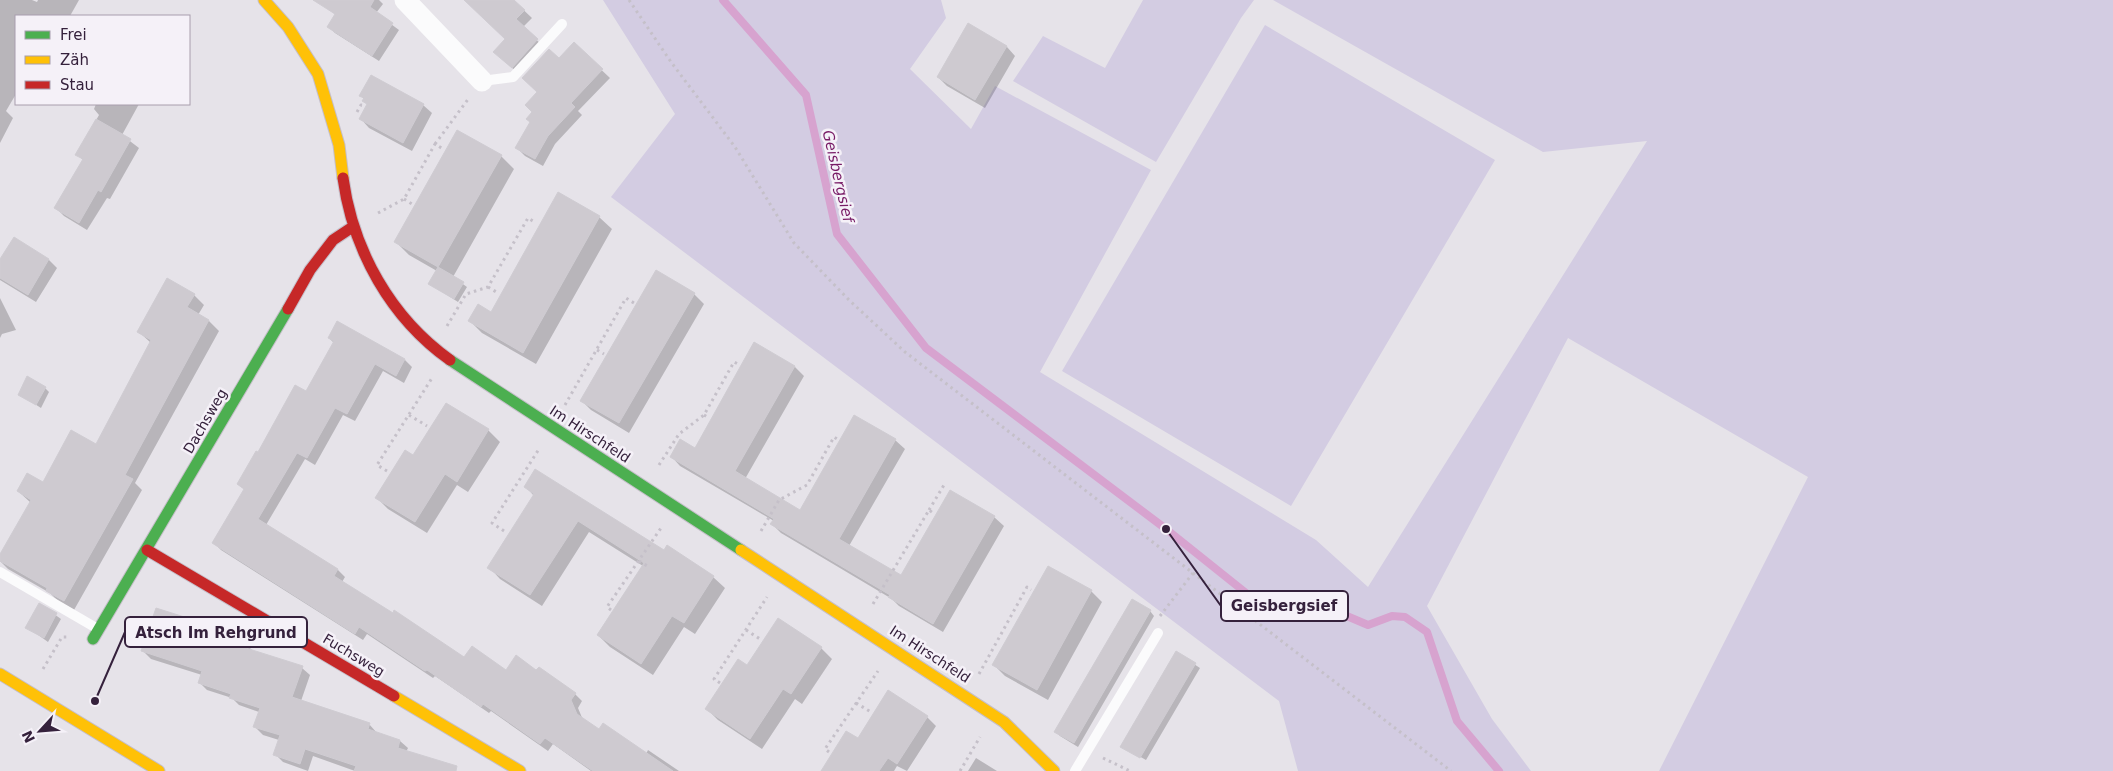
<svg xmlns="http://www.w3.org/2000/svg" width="2113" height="771" font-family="'DejaVu Sans',sans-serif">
<rect width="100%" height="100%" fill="#e6e3e9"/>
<path fill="#d3cce2" d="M603 0H941L946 18 910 69 971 129 995 86 1151 170 1040 372 1316 540 1368 587 1647 141 1543 152 1273 0H2113V771H1659L1808 477 1568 338 1427 606 1492 719 1531 771H1298L1279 701 611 197 675 114Z
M1143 0H1254L1241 18 1156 162 1013 81 1043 36 1105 68Z
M1265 25 1495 160 1291 506 1062 371Z"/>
<path fill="#0003" d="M0 0H32L37 2 38 0H79L70 16H16V94L6 111 13 118 0 143Z
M317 0H379L383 4 376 13 399 30 379 61 335 33 329 27 336 15Z
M465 0H513L532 18 523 27 545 48 520 75 502 59 506 39Z
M969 25 1007 47 1015 56 985 108 947 86 938 77Z
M574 44 610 78 578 111 582 115 555 144 543 166 525 156 517 148 531 122 538 92 559 60Z
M361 95 423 105 432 113 412 151 369 128 361 119 368 105Z
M96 104H139L122 135 139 148 110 199 107 198 87 230 64 216 56 208 84 161 77 154 99 115 94 109Z
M501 156 514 169 453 277 467 287 458 302 430 284 437 271 409 255 396 242Z
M599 217 612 229 536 364 482 333 470 321 492 314Z
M14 239 49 260 57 268 36 302 0 280V262Z
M694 294 704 304 629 433 591 410 581 400Z
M194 295 204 305 198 315 209 321 219 331 135 483 142 490 74 610 58 601 50 593 8 569 0 561V557L31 503 18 491 44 484 96 446 151 343 139 332Z
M0 298 16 330 2 334 0 338Z
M329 338 405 360 412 367 404 383 383 371 355 421 343 415 315 465 305 459 266 525 338 570 345 577 342 582 465 659 507 672H537L575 694 582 701 578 708 583 720 599 731 646 754 648 750 679 771H591L553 744 548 751 491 711 489 713 435 676 433 678 367 634 363 640 221 550 213 542 245 490 238 484 306 393 334 343Z
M755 344 795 367 804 376 745 479 800 512 895 440 905 449 849 546 901 577 994 517 1004 526 943 632 899 606 892 599 781 533 772 524 774 521 680 466 671 456 695 449Z
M45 388 49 392 41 408 19 394Z
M446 404 488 430 500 442 468 492 457 485 427 533 388 509 377 498 414 457Z
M526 487 665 552 713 577 725 588 695 634 684 627 653 675 610 647 598 635 643 566 589 532 542 606 500 579 489 567 534 496Z
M1091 591 1102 602 1048 700 1005 676 994 665Z
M40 604 61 619 48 642 27 627Z
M1150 611 1154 616 1078 747 1060 736 1056 732Z
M215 629 223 636 246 644 255 653 302 668 310 675 301 701 369 724 377 733 400 741 408 748 406 752 439 771H355L313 756 308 771 283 762 275 754 279 740 263 735 255 727 259 712 239 705 232 698 207 690 200 683 202 675 151 659 143 651Z
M821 648 832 659 802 704 795 699 762 749 718 720 707 709 748 666Z
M1177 653 1200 668 1146 760 1121 746Z
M927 717 936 726 907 771 897 766 894 771H822L858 740Z
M976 758 997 771H968Z"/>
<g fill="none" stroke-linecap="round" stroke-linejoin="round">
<path stroke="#d7a3cf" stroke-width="8" d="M723 0 806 95 837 234 926 348 1166 529 1271 613 1301 604 1335 611 1368 625 1392 616 1405 617 1427 632 1457 721 1499 771"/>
</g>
<path fill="#cecad0" stroke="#cfccd2" d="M313 0H374L370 7 393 23 372 56 327 27 335 14Z
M464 0H514L525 10 516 19 538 39 512 68 493 52 505 39Z
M968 23 1007 46 975 100 937 77Z
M574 42 603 69 571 103 575 107 548 136 535 159 515 148 530 122 526 119 532 112 525 105 537 92 522 78 549 49 559 58Z
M371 75 424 104 403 143 359 119 367 104 362 101 364 98 359 96Z
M96 119 131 139 101 192 98 190 79 223 54 208 83 159 75 155Z
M457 130 502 155 438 267 394 242Z
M558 192 600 216 523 353 468 321 478 304 491 312Z
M14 237 49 259 28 295 0 278V259Z
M438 267 464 282 454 299 428 284Z
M656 270 695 293 619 423 580 401Z
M167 278 195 294 187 307 209 320 125 475 133 479 64 601 46 591 47 588 0 561V554L31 500 17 491 27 473 43 482 71 430 96 444 151 340 137 332Z
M337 321 405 359 396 376 375 364 347 414 335 408 307 458 297 453 258 519 338 569 334 576 393 613 394 610 464 657 472 646 506 670 516 655 536 670 539 667 576 693 571 700 577 714 599 729 603 723 673 771H593L545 738 540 744 483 704 481 707 427 670 425 671 359 627 355 634 212 543 244 489 237 484 256 451 258 452 295 385 306 391 334 341 328 338Z
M754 342 795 366 735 471 800 510 854 415 896 439 839 539 901 575 950 490 995 516 933 624 888 597 890 595 770 524 774 519 670 457 680 439 695 448Z
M27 376 46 387 36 405 18 395Z
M446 403 489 429 457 482 445 474 415 522 375 498 405 450 413 455Z
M535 469 664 550 667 545 714 576 684 623 672 616 641 664 597 635 644 563 578 521 530 595 487 568 534 494 524 487Z
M1048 566 1092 590 1037 690 992 665Z
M1132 599 1151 610 1074 743 1054 732Z
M39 603 57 613 44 638 25 628Z
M156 608 216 627 214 632 247 643 246 648 303 666 292 697 370 723 368 729 400 740 398 748 457 766 456 771H354L356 766 305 749 300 764 273 755 280 735 253 727 260 708 229 698 231 694 198 683 202 671 141 651Z
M778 618 822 647 791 694 783 689 750 739 705 709 738 659 747 665Z
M1176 651 1196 663 1140 758 1120 747Z
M888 690 928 716 897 764 888 758 879 771H821L846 731 858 738Z"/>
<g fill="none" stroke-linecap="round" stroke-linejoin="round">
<defs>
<path id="fast" d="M450 360 741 550
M93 639 288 309"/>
<path id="slow" d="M264 0 288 27 318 74 339 145 343 178
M741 550 1004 722 1054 771
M0 674 159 771
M394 696 520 771"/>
<path id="jam" d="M343 178C353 251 391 318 450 360
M288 309 310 270 333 240 354 226
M147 550 394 696"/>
</defs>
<use href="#fast" stroke="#c5bfc9" stroke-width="13"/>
<use href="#slow" stroke="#c5bfc9" stroke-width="13"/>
<use href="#jam" stroke="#c5bfc9" stroke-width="13"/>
<path stroke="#c5c0c9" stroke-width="3" stroke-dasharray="2.5 4" stroke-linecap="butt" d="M629 0 671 62 735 147 794 243 849 300 905 352 1451 771
M357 112 361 105 364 106
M435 144 469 98
M404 199 412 204
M378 213 404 199 435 144 443 149
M488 287 498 293
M447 326 466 294 488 287 528 218 536 223
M597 350 604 354
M565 405 626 298 634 303
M409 415 427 426
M704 415 709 418
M659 465 679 434 704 415 734 362 738 364
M387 471 377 465 432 378
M929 510 944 485
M504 531 492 523 539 449
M761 531 779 500 807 485 834 437 837 439
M639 561 649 567
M873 604 929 510 933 513
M611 610 607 607 661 528
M1160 616 1193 573
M746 630 760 639
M43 669 62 637H68
M979 674 1027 587 1031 590
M720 683 714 679 767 597
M856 703 871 712
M829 752 825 749 878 671
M1103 758 1130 771
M960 771 980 737"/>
<path stroke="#fbfbfc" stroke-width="10" d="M482 81 513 77 562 24
M0 572 98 629
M1075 771 1158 633"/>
<path stroke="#fbfbfc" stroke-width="21" d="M405 0 482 81"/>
<use href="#fast" stroke="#4caf50" stroke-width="11"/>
<use href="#slow" stroke="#ffc107" stroke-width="11"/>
<use href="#jam" stroke="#c62828" stroke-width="11"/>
</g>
<g text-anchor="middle" stroke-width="5" stroke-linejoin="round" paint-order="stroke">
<g font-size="14" fill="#35213c" stroke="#f5f1f8">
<text transform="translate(205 421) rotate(-60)" y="5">Dachsweg</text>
<text transform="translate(590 434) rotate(33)" y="5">Im Hirschfeld</text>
<text transform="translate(930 654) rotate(33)" y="5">Im Hirschfeld</text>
<text transform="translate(354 655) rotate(31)" y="5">Fuchsweg</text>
</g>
<g font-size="15" font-style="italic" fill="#781b66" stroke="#f5f1f8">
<text transform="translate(838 176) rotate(77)" y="5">Geisbergsief</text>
</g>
</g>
<path fill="none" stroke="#35213c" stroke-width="2" d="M1166 529L1221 606M95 701L125 632"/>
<g fill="#35213c" stroke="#f5f1f8" stroke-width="2">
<circle cx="1166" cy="529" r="5"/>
<circle cx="95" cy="701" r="5"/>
</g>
<g fill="#f5f1f8" stroke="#35213c" stroke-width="2">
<rect x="1221" y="591" width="127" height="30" rx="5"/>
<rect x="125" y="617" width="182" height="30" rx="5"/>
</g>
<g font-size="15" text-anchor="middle" font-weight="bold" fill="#35213c">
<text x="1284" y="611">Geisbergsief</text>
<text x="216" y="638">Atsch Im Rehgrund</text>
</g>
<rect x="15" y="15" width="175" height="90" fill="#f5f1f8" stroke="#a89ead"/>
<rect x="25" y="31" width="25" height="8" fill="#4caf50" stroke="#a89ead"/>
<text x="60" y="40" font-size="15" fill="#35213c">Frei</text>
<rect x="25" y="56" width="25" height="8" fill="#ffc107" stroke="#a89ead"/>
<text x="60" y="65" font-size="15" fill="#35213c">Zäh</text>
<rect x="25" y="81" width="25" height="8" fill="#c62828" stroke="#a89ead"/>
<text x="60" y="90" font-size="15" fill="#35213c">Stau</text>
<g transform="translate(40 731) rotate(244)" stroke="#f5f1f8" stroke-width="4" paint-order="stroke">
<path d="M0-4L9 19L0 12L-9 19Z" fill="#35213c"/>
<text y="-8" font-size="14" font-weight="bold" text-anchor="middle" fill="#35213c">N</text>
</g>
</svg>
